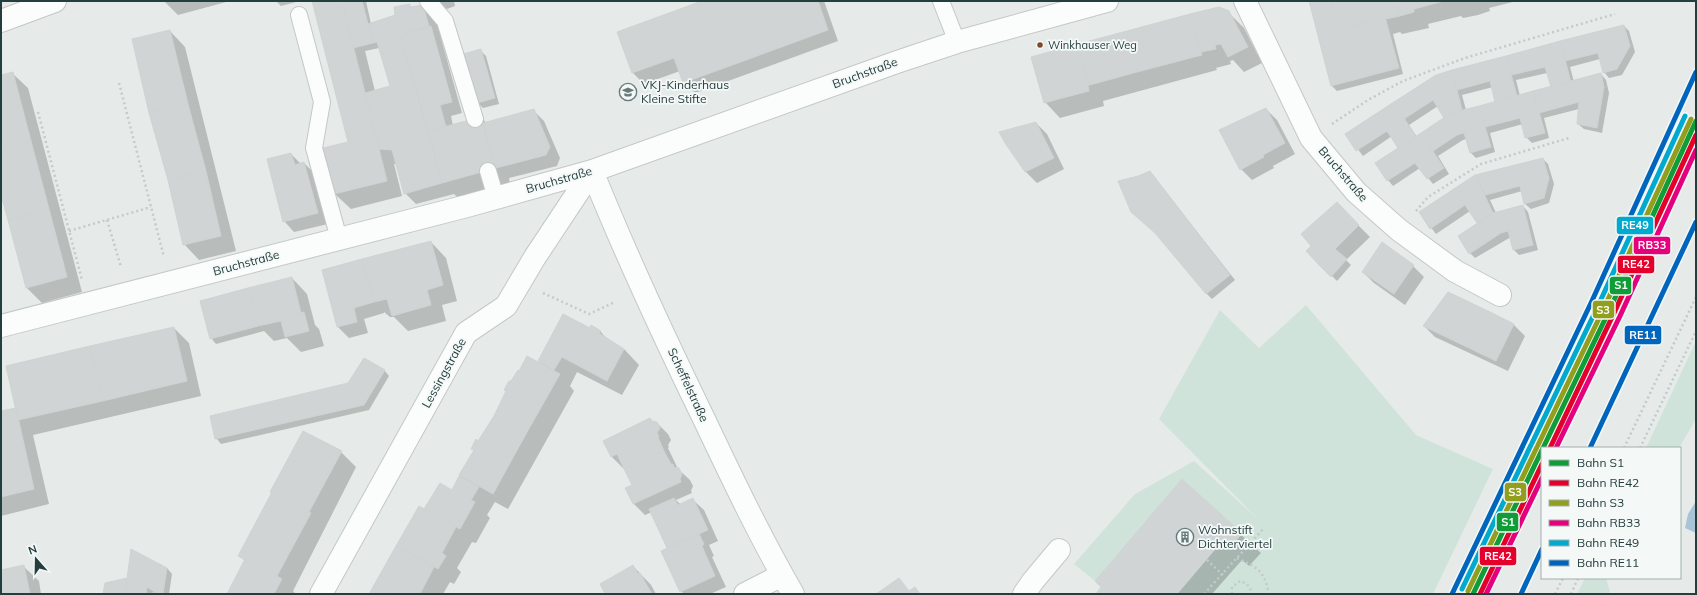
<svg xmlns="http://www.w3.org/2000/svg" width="1697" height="595" font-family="Mulish,sans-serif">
<rect width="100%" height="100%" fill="#e6ebea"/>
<path fill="#d0e3db" d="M1306 305 1416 435 1493 469 1433 594H1177L1222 541 1230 548 1242 533 1182 479 1095 581 1074 564 1135 494 1194 461 1259 520 1159 419 1220 310 1259 348Z
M1696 341V419L1679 448H1646Z
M1585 578H1606L1610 591 1609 594H1577Z"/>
<path fill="#a9c4d6" d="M1696 501V533L1685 528 1688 514Z"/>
<path fill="#0003" fill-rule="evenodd" d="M164 1H230L178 15Z
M276 1H300L281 6Z
M313 1H366L371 24 396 15 409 5 412 8 423 6 438 21 442 42 462 113 451 116 453 126 481 118 487 123 533 110 544 121 560 158 557 166 509 178 510 184 458 198 454 194 416 204 405 193 397 164H394L402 196 351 209 335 194 324 149 349 143ZM379 48 391 87 375 91 365 51Z
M437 1H454L455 6 447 9Z
M705 1H824L838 41 695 93 684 82 680 71 644 84 633 73 619 32Z
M1310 1H1517L1489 8 1490 11 1478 15 1463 18 1461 16 1428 24 1429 28 1402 34 1400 32 1393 34 1403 74 1337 91 1332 86Z
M1228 12 1244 28 1262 63 1244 72 1233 60 1230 61 1231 64 1216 68 1217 70 1103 101 1104 106 1060 118 1045 102Z
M1624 26 1629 31 1635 52 1622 75 1609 78 1604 72 1600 59 1570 67 1574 82 1601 74 1606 80 1609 93 1602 133 1584 129 1578 124 1579 109 1544 118 1549 138 1532 143 1526 137 1523 124 1490 133 1495 152 1476 158 1470 152 1467 139 1463 140 1438 156 1449 174 1433 184 1420 168 1393 186 1388 180 1400 148 1392 136 1363 156 1347 135 1437 76ZM1547 73 1552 88 1520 96 1516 80ZM1493 87 1497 102 1466 110 1462 95ZM1438 106 1446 118 1417 137 1409 125Z
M170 31 185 47 236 251 199 260 184 244 133 40Z
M480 50 486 56 499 104 483 108 478 103Z
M12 73 28 88 82 292 42 303 27 288 1 191V76Z
M1266 109 1277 120 1295 154 1273 166 1274 168 1252 180 1241 169Z
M1036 123 1047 134 1064 169 1037 183 1026 172Z
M291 154 301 164 304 163 315 174 328 224 294 232 284 221Z
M1543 159 1548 164 1554 184 1549 203 1531 209 1525 204 1522 191 1490 200 1496 213 1523 206 1528 212 1538 250 1519 255 1514 250 1511 237 1475 258 1470 253 1479 224 1470 211 1436 234 1420 213 1476 176Z
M1150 172 1235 280 1212 299 1206 293 1138 177Z
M1337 204 1370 237 1346 260 1351 265 1337 281 1307 251 1313 246Z
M431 242 446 258 457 301 442 305 446 321 408 331 394 317H390L384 312V313L364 319 368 333 349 338 338 327 323 271Z
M1413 266 1424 277 1405 305 1374 283 1363 272Z
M292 278 307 294 315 325 319 329 324 346 301 352 287 338 274 341 264 331 216 344 211 338Z
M1448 293 1514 325 1525 336 1508 371 1435 337 1424 326Z
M564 316 590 329 600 331 608 340 624 349 639 365 622 395 577 372 570 386 574 391 508 509 495 502 487 515 490 518 476 543 472 542 457 568 461 572 454 584 450 582 443 594H370L419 507 424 510 452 491 479 442 539 363Z
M174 328 189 343 201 396 33 435 49 504 1 516V412L17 408Z
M384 370 389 376 369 410 221 444 216 438Z
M653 423H657L668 434 671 440 668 445 669 447 668 448 678 469 690 480 693 486 691 491 692 493 676 500 681 505 693 500 704 510 718 541 709 545 714 556 712 557 726 587 710 594H684L681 591 669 549 652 512 645 515 634 504 627 488 633 486 624 467 623 468 612 457 604 441Z
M341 452 356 467 293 591 296 594H228L245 561 240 556Z
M1182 481 1261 553 1249 566 1242 560 1212 594H1097Z
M23 566 39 581 41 594H1V571Z
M633 566 651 585 656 594H607Z
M167 568 172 574 169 594H156L153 592 152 594H104L106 584Z"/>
<path fill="#d0d4d4" stroke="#ced4d3" d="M312 1H342L387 181 334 194 323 148 348 142Z
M342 1H362L373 43 353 48Z
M702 1H818L828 30 683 83 674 58 632 73 617 32Z
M1309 1H1331L1338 29 1385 17 1399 68 1331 86Z
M1331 1H1396L1400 16 1386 19 1385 17 1338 29Z
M1396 1H1444L1414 9V12L1400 16Z
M410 4V7L423 5 429 26 400 35 430 139 392 150 379 149 365 93 390 86 377 42 373 43 368 24 395 15 394 7Z
M1219 7 1229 11 1248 47 1228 57 1221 44 1215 45 1216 49 1201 52 1190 14Z
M1190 14 1202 55 1137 72 1127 31Z
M1624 25 1630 46 1617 69 1603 73 1598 53 1565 61 1560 41Z
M431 26 452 102 440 105 446 127 428 131 400 35Z
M170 30 188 104 149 113 132 39Z
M1127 31 1137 72 1090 85 1078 44Z
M1560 41 1571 82 1551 87 1545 67 1511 75 1506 56Z
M1078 44 1090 85H1088L1089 91 1044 103 1031 57Z
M481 49 495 98 477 103 463 54Z
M1506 56 1517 96 1495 102 1490 81 1457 90 1452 70Z
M1452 70 1462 110 1451 113 1444 118 1433 100 1404 119 1394 102 1436 75Z
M13 72 31 141 1 149V75Z
M1601 73 1604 87 1597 128 1577 124 1579 102 1539 113 1533 91Z
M1533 91 1545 133 1525 138 1520 118 1485 127 1479 106Z
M1394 102 1416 137 1398 148 1387 131 1356 151 1345 134Z
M188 104 206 171 168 180 149 113Z
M1479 106 1491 147 1470 153 1464 133 1457 135 1433 151 1421 133 1451 113Z
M1266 108 1285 143 1263 155 1264 157 1240 170 1219 130Z
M534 109 550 147 546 155 496 168 483 123Z
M481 117 496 168 442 183 428 131Z
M1036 122 1054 158 1025 172 1005 143 999 132Z
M1421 133 1444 168 1427 179 1415 163 1387 181 1375 163Z
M430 139 442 183 404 194 392 150Z
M31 141 49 209 8 220 1 195V149Z
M291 153 295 165 304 162 318 213 283 222 267 159Z
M1543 158 1549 178 1544 198 1524 204 1520 186 1485 195 1475 175Z
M206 171 221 236 183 245 168 180Z
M1150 171 1230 275 1206 294 1155 233 1131 212 1118 181 1138 176Z
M1475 175 1493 213 1477 223 1465 205 1430 229 1419 212Z
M1337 202 1359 225 1319 265 1306 251 1311 246 1301 234Z
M1523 205 1533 245 1513 250 1508 231 1501 233 1469 254 1458 236 1493 213Z
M49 209 67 277 26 288 8 220Z
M431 241 443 285 427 290 431 305 392 316 387 299 374 302 362 259Z
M1382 242 1414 265 1394 294 1362 272Z
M1335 249 1347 259 1331 277 1319 265Z
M362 259 374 302 354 308 357 322 337 327 322 270Z
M292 277 301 313 304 312 309 331 285 337 281 321 258 326 248 288Z
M248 288 258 326 210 339 200 301Z
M1448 292 1488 311 1469 348 1423 326Z
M1488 311 1514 324 1496 361 1469 348Z
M563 314 590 328 591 325 601 331 599 333 624 349 607 381 562 357 554 370 538 361Z
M174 327 187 381 103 401 90 346Z
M90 346 103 401 18 420 6 366Z
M527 356 560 374 526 434 494 416 506 391 504 390 509 381H511L518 370 519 371Z
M364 358 385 370 364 405 215 439 210 416 348 383Z
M16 408 34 489 1 497V411Z
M494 416 526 434 493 494 459 475 474 450 471 449 476 439 478 441Z
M650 418 652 421 657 422 660 428 657 433 659 436 658 437 664 451 624 469 617 454 611 457 603 441Z
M303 431 342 451 309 512 270 492Z
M664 451 671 464H673L674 467 679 468 682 474 680 479 681 482 633 504 625 488 632 485 624 469Z
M459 476 479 487 471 500 475 502 460 529 424 509 440 483 452 490Z
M1182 479 1242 533 1230 548 1222 541 1177 594H1096L1101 587 1095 581Z
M272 492 311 513 277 576 238 556Z
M674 498 678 505 693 498 708 530 667 548 649 509Z
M419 506 456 527 442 553 446 556 438 569 396 546Z
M699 534 704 544 702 546 715 576 680 592 661 551Z
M396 546 434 567 420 594H387L373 587Z
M131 549 167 568 163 594H158L147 587 146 594H125Z
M245 559 282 579 274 594H227Z
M24 565 30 594H1V570Z
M633 565 638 574 640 573 652 594H605L600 584Z
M127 578 125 594H103L105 583Z
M899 578 909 591 915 587 920 594H876Z
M373 587 387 594H369Z"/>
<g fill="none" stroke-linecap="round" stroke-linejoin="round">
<defs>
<path id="lane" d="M428 1 445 21 475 119
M941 1 957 42
M299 15 322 102 314 148 339 239
M488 171 496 198"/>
<path id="street" d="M1245 1 1311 138 1356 192 1399 230 1455 271 1500 295
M1 21 55 1
M592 171C626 255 664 337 704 419 732 478 760 537 793 594
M1 326 467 206 592 171 897 62 957 42 1107 1
M321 594 466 333 506 306 535 257 592 171
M745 594 782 575
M1024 594 1033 581 1059 550"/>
</defs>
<use href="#lane" stroke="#c3c8c7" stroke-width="18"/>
<use href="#street" stroke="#c3c8c7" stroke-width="24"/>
<path stroke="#c2cbca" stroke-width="2.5" stroke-dasharray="2 3" stroke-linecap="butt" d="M119 83 164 257
M38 112 82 280
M1332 124 1368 100 1403 81 1465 58 1615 14
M1416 211 1428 197 1481 164 1569 138
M107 220 121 267
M69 231 151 207
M543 293 589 314 615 302
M1624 448 1696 297
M1640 448 1696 331
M1237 558C1258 568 1264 570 1269 594
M1207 560 1223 575
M1204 594 1264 528
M1232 594V587L1240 581 1247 584 1252 592 1251 594
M1555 594 1563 578
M1571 594 1578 578"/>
<use href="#lane" stroke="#fbfcfc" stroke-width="16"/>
<use href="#street" stroke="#fbfcfc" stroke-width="22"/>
<defs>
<path id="rail-1" d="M1543 448 1609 311 1696 121
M1473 594 1542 450"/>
<path id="rail-2" d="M1550 448 1614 313 1696 135
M1480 594 1542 464"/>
<path id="rail-3" d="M1538 445 1604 308 1691 119
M1468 591 1537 447"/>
<path id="rail-4" d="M1556 448 1620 316 1696 150
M1486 594 1542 478"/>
<path id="rail-5" d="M1532 443 1598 306 1685 116
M1462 589 1531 445"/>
<path id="rail-6" d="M1590 448 1696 222
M1452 594 1591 303 1696 72
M1521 594 1542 549"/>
</defs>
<use href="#rail-1" stroke="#f4f9f8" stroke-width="8"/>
<use href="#rail-2" stroke="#f4f9f8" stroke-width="8"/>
<use href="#rail-3" stroke="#f4f9f8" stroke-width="8"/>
<use href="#rail-4" stroke="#f4f9f8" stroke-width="8"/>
<use href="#rail-5" stroke="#f4f9f8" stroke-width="8"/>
<use href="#rail-6" stroke="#f4f9f8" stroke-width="8"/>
<use href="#rail-1" stroke="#109c37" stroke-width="5"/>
<use href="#rail-2" stroke="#e4002b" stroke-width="5"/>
<use href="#rail-3" stroke="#929e1e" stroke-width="5"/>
<use href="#rail-4" stroke="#e5007d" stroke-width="5"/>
<use href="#rail-5" stroke="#00a9ce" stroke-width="5"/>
<use href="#rail-6" stroke="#0065bd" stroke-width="5"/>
</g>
<defs>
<symbol id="school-ring" viewBox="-11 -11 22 22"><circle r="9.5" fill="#f4f9f8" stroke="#687a7a" stroke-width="1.5"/><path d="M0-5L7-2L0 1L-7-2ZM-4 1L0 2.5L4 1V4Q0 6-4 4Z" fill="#687a7a"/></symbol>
<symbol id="building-ring" viewBox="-11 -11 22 22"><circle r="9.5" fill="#f4f9f8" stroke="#687a7a" stroke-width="1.5"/><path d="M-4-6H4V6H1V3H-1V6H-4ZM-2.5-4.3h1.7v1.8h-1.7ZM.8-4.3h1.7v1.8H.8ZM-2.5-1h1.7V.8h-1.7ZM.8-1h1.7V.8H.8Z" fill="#687a7a"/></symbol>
</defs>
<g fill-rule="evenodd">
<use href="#school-ring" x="618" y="82" width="20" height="20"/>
<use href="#building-ring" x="1175" y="527" width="20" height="20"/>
</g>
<circle fill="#7a4b2a" stroke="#f4f9f8" stroke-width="1.5" cx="1040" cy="45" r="3.5"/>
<g text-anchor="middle" stroke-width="3.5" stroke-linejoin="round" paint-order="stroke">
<g font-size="11" fill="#243d3d" stroke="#f4f9f8" text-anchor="start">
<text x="1048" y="49">Winkhauser Weg</text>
</g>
<g font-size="12" fill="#243d3d" stroke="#f4f9f8">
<text transform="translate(865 73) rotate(-20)" y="4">Bruchstraße</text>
<text transform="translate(1343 174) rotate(49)" y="4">Bruchstraße</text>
<text transform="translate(559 180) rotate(-16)" y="4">Bruchstraße</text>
<text transform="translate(246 263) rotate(-15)" y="4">Bruchstraße</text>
<text transform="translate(444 373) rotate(-61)" y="4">Lessingstraße</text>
<text transform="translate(688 385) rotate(65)" y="4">Scheffelstraße</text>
</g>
<g font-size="12" fill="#243d3d" stroke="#f4f9f8" text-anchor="start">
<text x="641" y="89">VKJ-Kinderhaus<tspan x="641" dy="14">Kleine Stifte</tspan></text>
<text x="1198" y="534">Wohnstift<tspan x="1198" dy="14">Dichterviertel</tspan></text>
</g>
</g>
<g stroke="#f4f9f8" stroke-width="1.5">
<rect x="1616" y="216" width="38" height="19" rx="4" fill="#00a9ce"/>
<rect x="1633" y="236" width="38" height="19" rx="4" fill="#e5007d"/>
<rect x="1617" y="255" width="38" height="19" rx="4" fill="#e4002b"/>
<rect x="1609" y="276" width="23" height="19" rx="4" fill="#109c37"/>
<rect x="1592" y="300" width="23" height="19" rx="4" fill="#929e1e"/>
<rect x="1624" y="325" width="38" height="20" rx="4" fill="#0065bd"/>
<rect x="1504" y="482" width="23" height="20" rx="4" fill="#929e1e"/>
<rect x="1496" y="512" width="23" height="20" rx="4" fill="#109c37"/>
<rect x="1479" y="546" width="38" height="20" rx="4" fill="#e4002b"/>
</g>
<g font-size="11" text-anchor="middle" font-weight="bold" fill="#fff">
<text x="1635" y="229">RE49</text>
<text x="1652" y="249">RB33</text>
<text x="1636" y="268">RE42</text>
<text x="1621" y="289">S1</text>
<text x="1603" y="314">S3</text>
<text x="1643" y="339">RE11</text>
<text x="1515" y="496">S3</text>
<text x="1508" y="526">S1</text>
<text x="1498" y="560">RE42</text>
</g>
<rect width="1697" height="595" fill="none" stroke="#243d3d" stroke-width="4"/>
<rect x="1541" y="447" width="140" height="132" fill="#f4f9f8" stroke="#a1aead"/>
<rect x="1549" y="460" width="20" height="6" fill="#109c37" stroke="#a1aead"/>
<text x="1577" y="467" font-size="12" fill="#243d3d">Bahn S1</text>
<rect x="1549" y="480" width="20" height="6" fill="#e4002b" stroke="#a1aead"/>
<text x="1577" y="487" font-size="12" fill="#243d3d">Bahn RE42</text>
<rect x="1549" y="500" width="20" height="6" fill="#929e1e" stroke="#a1aead"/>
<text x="1577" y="507" font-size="12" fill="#243d3d">Bahn S3</text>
<rect x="1549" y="520" width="20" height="6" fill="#e5007d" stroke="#a1aead"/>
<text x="1577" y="527" font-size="12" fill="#243d3d">Bahn RB33</text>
<rect x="1549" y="540" width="20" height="6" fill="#00a9ce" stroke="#a1aead"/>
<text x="1577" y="547" font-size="12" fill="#243d3d">Bahn RE49</text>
<rect x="1549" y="560" width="20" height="6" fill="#0065bd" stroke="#a1aead"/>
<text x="1577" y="567" font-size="12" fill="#243d3d">Bahn RE11</text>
<g transform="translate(36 559) rotate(340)" stroke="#f4f9f8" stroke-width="3" paint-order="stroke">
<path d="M0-3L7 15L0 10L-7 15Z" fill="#243d3d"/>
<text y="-6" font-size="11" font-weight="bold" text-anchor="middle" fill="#243d3d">N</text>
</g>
</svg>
